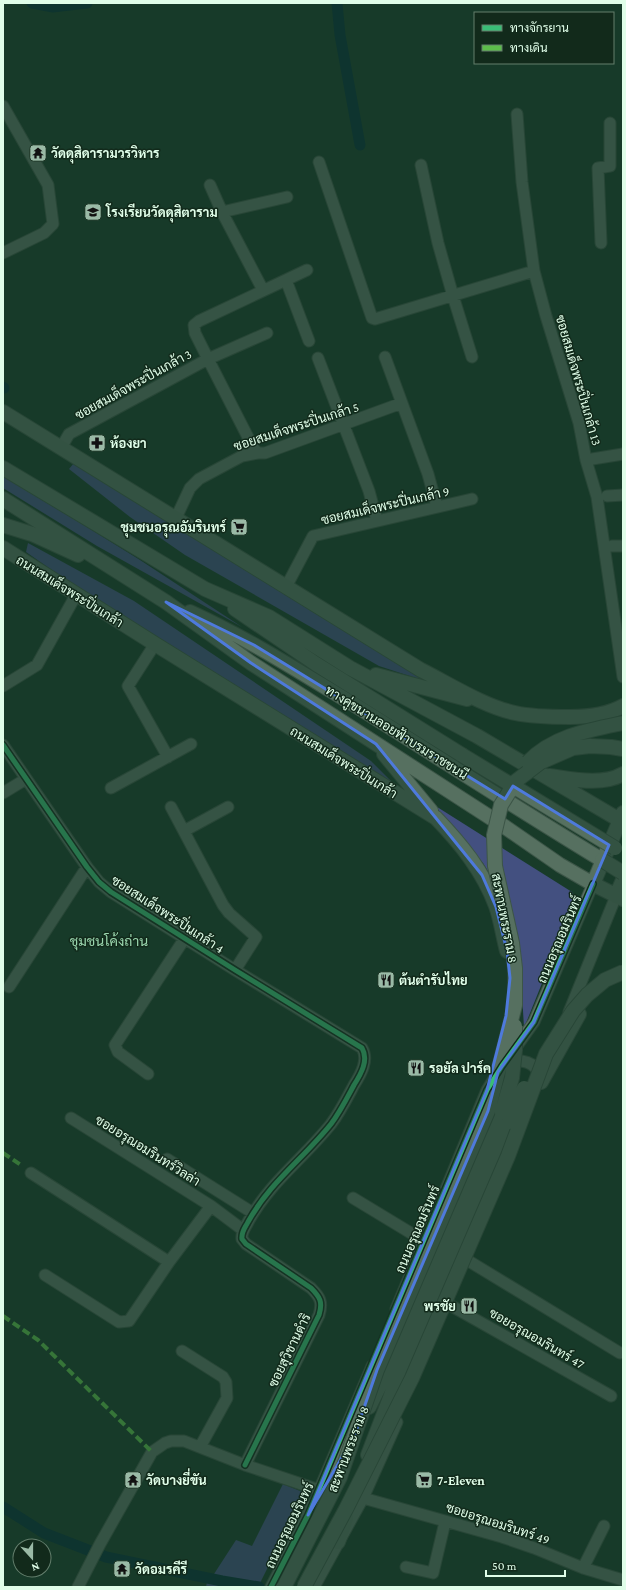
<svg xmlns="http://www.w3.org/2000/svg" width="626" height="1590" font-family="'Crimson Pro',Sarabun,serif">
<rect width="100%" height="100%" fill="#183b29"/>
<path fill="#435080" d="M74 463 210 545 428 682 379 666 185 555 130 517 69 469Z
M3 475 140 560 242 627 97 546 3 488Z
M28 543 134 601 371 761 392 782 348 757 105 607 26 552Z
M434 805 572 892 575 901 524 1028 519 941 508 904 483 863Z
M283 1484 305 1493 258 1587H206L207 1582 214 1574 236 1540 252 1546Z"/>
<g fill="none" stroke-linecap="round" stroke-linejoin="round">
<path stroke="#032e35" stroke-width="11" d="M32 3 53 7 87 3
M337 3 340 35 360 145
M3 387 4 388
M3 1507 44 1533 106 1557 222 1581 259 1587"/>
<defs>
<path id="minor" d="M3 106 48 185 53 224 44 233 3 253
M517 114 522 182 534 271 546 316 579 423 586 460 597 497 623 677
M319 162 372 318 375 319 534 271
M421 165 438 243 453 296 472 357
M210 185 222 212 263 290
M222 212 287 197
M601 243 598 168 610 166V123
M286 280 309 341
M385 357 428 474 437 507
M318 358 369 491 377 521
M61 448 69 434 208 359 195 333 194 325 199 321 307 270
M258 453 254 449 208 359 267 333
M586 460 623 454
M607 496 623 495
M176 518 190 488 199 479 242 456 258 453H265L402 403
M612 546H623
M286 587 313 536 472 499
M155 644 128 686 168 757
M3 686 37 665 76 595
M3 745 87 867 99 882 111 892 235 970 362 1048C369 1060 361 1074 354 1085 347 1098 340 1112 331 1124 303 1159 270 1182 248 1222 245 1228 241 1232 242 1239L246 1244 311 1288C320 1297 323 1302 319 1315L245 1465
M111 788 191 744
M3 793 26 779
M171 807 223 905 229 913 256 937 235 970
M184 831 228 807
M9 987 87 867
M569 1012 616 896
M514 1050 534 1022 593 884
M506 1063C515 1059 531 1060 537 1070 539 1072 539 1077 540 1080
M148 1074 118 1052 115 1045 185 938
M71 1118 211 1206 243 1230
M167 1159 253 1213
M31 1173 169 1262
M353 1198 424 1241
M467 1260 620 1353
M45 1275 119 1322 129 1321 169 1262 211 1206
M448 1304 611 1396
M396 1309 487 1090 493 1080
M182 1351 223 1377 226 1382 227 1398 200 1447
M320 1488 372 1366
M363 1498 502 1537 534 1548 583 1568 623 1580
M406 1567 433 1573 445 1522
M583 1568 604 1526
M78 1587 100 1544 152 1452 165 1443 171 1441H184L245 1465 319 1490
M271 1587 312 1507
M314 1587 363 1498 397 1422"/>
<path id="major" d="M3 412 421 670C449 684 485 707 515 713 533 717 552 717 570 717 588 717 607 715 623 706
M3 468 205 589 269 617 350 668 477 736 623 822
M3 499 166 602 251 663 505 827 560 865 593 884 623 899
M3 525 32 534 78 555
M3 548 155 644 436 818C461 844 483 871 496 906 501 920 503 936 507 951
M235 609 316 664 462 755
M190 612C247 638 300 672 353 704 436 756 518 809 602 860
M376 675 467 699
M384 754 431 811
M549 776C572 779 602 786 623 774
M593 884 623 813
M616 896 623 880
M541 1082 579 1014
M369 1407 405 1335 502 1112
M368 1455 398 1377 509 1122
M308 1515 339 1466
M338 1542 346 1518"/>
</defs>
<use href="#minor" stroke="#3c5547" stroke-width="13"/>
<use href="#major" stroke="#3c5547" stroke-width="16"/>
<use href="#minor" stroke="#5a7164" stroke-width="11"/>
<use href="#major" stroke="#567060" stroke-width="14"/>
<defs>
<path id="major-bridge" d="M462 755 615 848
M528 762C553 736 589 730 623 723
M602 860 623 873
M502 1112 512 1078 515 1050V1026
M509 1122 524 1088
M284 1587 340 1477 377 1370 488 1111 515 1005V968L512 943 495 866 494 835 501 805 516 781 541 762 573 748 590 746 611 747 623 749
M304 1587 346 1509 412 1378 508 1156 546 1054 573 1011 587 995 605 980 623 972"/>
</defs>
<use href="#major-bridge" stroke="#3c5547" stroke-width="16" stroke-linecap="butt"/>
<use href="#major-bridge" stroke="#567060" stroke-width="14"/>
<path stroke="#5cbc4b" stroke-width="4" stroke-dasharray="8 4" stroke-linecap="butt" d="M3 1153 21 1165
M3 1316 38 1340 152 1452"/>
<defs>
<path id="cycleway" d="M3 745 87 867 99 882 111 892 235 970 362 1048C369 1060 361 1074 354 1085 347 1098 340 1112 331 1124 303 1159 270 1182 248 1222 245 1228 241 1232 242 1239L246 1244 311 1288C320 1297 323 1302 319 1315L245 1465
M271 1587 308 1515 487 1090 502 1066 534 1022 593 884"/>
</defs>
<use href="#cycleway" stroke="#122a1b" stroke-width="8"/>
<use href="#cycleway" stroke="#3abd76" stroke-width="5"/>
</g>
<path d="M0 0H626V1590H0ZM166 602 254 645 505 799 513 786 609 845 534 1022 498 1072 488 1111 377 1370 354 1437 308 1515 487 1090 506 1016 510 978 507 951 496 907 482 875 376 744 251 663Z" fill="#183b29" fill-opacity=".55" fill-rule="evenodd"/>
<path fill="none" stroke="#4e7adc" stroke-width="3" stroke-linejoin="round" d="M166 602 254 645 505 799 513 786 609 845 534 1022 498 1072 488 1111 377 1370 354 1437 308 1515 487 1090 506 1016 510 978 507 951 496 907 482 875 376 744 251 663Z"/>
<defs>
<symbol id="temple-square" viewBox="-11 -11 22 22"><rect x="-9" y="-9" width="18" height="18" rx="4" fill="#9abaa6" stroke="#122a1b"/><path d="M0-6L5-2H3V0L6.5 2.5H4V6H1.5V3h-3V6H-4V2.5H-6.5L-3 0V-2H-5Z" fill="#111"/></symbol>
<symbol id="school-square" viewBox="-11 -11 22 22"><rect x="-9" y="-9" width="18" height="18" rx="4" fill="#9abaa6" stroke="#122a1b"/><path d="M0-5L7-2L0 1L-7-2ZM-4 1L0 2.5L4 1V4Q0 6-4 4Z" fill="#111"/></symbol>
<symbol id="pharmacy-square" viewBox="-11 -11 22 22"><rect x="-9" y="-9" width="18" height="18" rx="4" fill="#9abaa6" stroke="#122a1b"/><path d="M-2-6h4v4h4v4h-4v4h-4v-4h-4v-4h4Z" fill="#111"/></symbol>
<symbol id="supermarket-square" viewBox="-11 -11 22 22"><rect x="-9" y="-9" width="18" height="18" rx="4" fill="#9abaa6" stroke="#122a1b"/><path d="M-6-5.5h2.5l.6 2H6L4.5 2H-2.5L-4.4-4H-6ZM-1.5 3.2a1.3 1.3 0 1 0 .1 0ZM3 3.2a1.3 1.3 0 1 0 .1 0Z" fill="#111"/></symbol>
<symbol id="restaurant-square" viewBox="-11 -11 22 22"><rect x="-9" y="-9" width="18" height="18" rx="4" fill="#9abaa6" stroke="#122a1b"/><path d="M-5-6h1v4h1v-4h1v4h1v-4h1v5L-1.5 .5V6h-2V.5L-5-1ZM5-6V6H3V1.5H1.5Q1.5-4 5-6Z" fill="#111"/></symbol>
</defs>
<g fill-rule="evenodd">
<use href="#temple-square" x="28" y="143" width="20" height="20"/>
<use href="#school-square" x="83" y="202" width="20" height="20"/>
<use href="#pharmacy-square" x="87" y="433" width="20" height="20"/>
<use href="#supermarket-square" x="229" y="517" width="20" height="20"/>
<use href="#restaurant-square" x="376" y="970" width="20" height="20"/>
<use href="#restaurant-square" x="406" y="1058" width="20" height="20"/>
<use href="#restaurant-square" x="459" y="1296" width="20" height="20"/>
<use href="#temple-square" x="123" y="1470" width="20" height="20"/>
<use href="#supermarket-square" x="414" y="1470" width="20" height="20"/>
<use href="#temple-square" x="112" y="1559" width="20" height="20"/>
</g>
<g text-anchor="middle" stroke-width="3" stroke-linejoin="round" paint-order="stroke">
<g font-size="13" font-weight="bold" fill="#e0fee9" stroke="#122a1b" text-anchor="start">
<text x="51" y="158">วัดดุสิดารามวรวิหาร</text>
<text x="106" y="217">โรงเรียนวัดดุสิตาราม</text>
<text x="110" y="448">ห้องยา</text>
<text x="226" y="532" text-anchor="end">ชุมชนอรุณอัมรินทร์</text>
<text x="399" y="985">ต้นตำรับไทย</text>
<text x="429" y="1073">รอยัล ปาร์ค</text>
<text x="456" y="1311" text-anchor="end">พรชัย</text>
<text x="146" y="1485">วัดบางยี่ขัน</text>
<text x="437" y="1485">7-Eleven</text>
<text x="135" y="1574">วัดอมรคีรี</text>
</g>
<g font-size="13" fill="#e0fee9" stroke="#122a1b">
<text transform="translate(579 380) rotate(74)" y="5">ซอยสมเด็จพระปิ่นเกล้า 13</text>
<text transform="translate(133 384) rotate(-29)" y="5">ซอยสมเด็จพระปิ่นเกล้า 3</text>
<text transform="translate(296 426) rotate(-18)" y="5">ซอยสมเด็จพระปิ่นเกล้า 5</text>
<text transform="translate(385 505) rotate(-13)" y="5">ซอยสมเด็จพระปิ่นเกล้า 9</text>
<text transform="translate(70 591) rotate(32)" y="5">ถนนสมเด็จพระปิ่นเกล้า</text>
<text transform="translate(397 732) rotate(32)" y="5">ทางคู่ขนานลอยฟ้าบรมราชชนนี</text>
<text transform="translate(344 762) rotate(32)" y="5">ถนนสมเด็จพระปิ่นเกล้า</text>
<text transform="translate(168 914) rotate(33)" y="5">ซอยสมเด็จพระปิ่นเกล้า 4</text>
<text transform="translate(505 918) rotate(79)" y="5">สะพานพระราม 8</text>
<text transform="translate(559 939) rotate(-67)" y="5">ถนนอรุณอมรินทร์</text>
<text transform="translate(148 1150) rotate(32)" y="5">ซอยอรุณอมรินทร์วิลล่า</text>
<text transform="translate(417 1229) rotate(-67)" y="5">ถนนอรุณอมรินทร์</text>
<text transform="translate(537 1338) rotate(30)" y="5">ซอยอรุณอมรินทร์ 47</text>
<text transform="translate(289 1350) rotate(-64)" y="5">ซอยสุวิชานดำริ</text>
<text transform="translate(348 1449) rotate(-69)" y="5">สะพานพระราม 8</text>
<text transform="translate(498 1523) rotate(18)" y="5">ซอยอรุณอมรินทร์ 49</text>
<text transform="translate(289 1525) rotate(-64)" y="5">ถนนอรุณอมรินทร์</text>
</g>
<g font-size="14" fill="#9bd7af" stroke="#122a1b">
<text x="109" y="946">ชุมชนโค้งถ่าน</text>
</g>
</g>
<rect width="626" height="1590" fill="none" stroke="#e0fee9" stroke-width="8"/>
<rect x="474" y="12" width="140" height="52" fill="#122a1b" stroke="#647f6d"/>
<rect x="482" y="25" width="20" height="6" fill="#3abd76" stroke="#647f6d"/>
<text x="510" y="32" font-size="12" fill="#e0fee9">ทางจักรยาน</text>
<rect x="482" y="45" width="20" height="6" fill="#5cbc4b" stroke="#647f6d"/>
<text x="510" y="52" font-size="12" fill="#e0fee9">ทางเดิน</text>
<g transform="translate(32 1558) rotate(159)"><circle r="19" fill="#122a1b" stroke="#647f6d"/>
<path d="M0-3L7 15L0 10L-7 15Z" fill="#9abaa6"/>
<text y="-6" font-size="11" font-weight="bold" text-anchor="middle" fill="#e0fee9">N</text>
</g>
<path d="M486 1570v6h79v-6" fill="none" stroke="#e0fee9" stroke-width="2"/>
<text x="492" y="1570" font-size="12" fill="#e0fee9" stroke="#122a1b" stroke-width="3" paint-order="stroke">50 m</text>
</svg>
